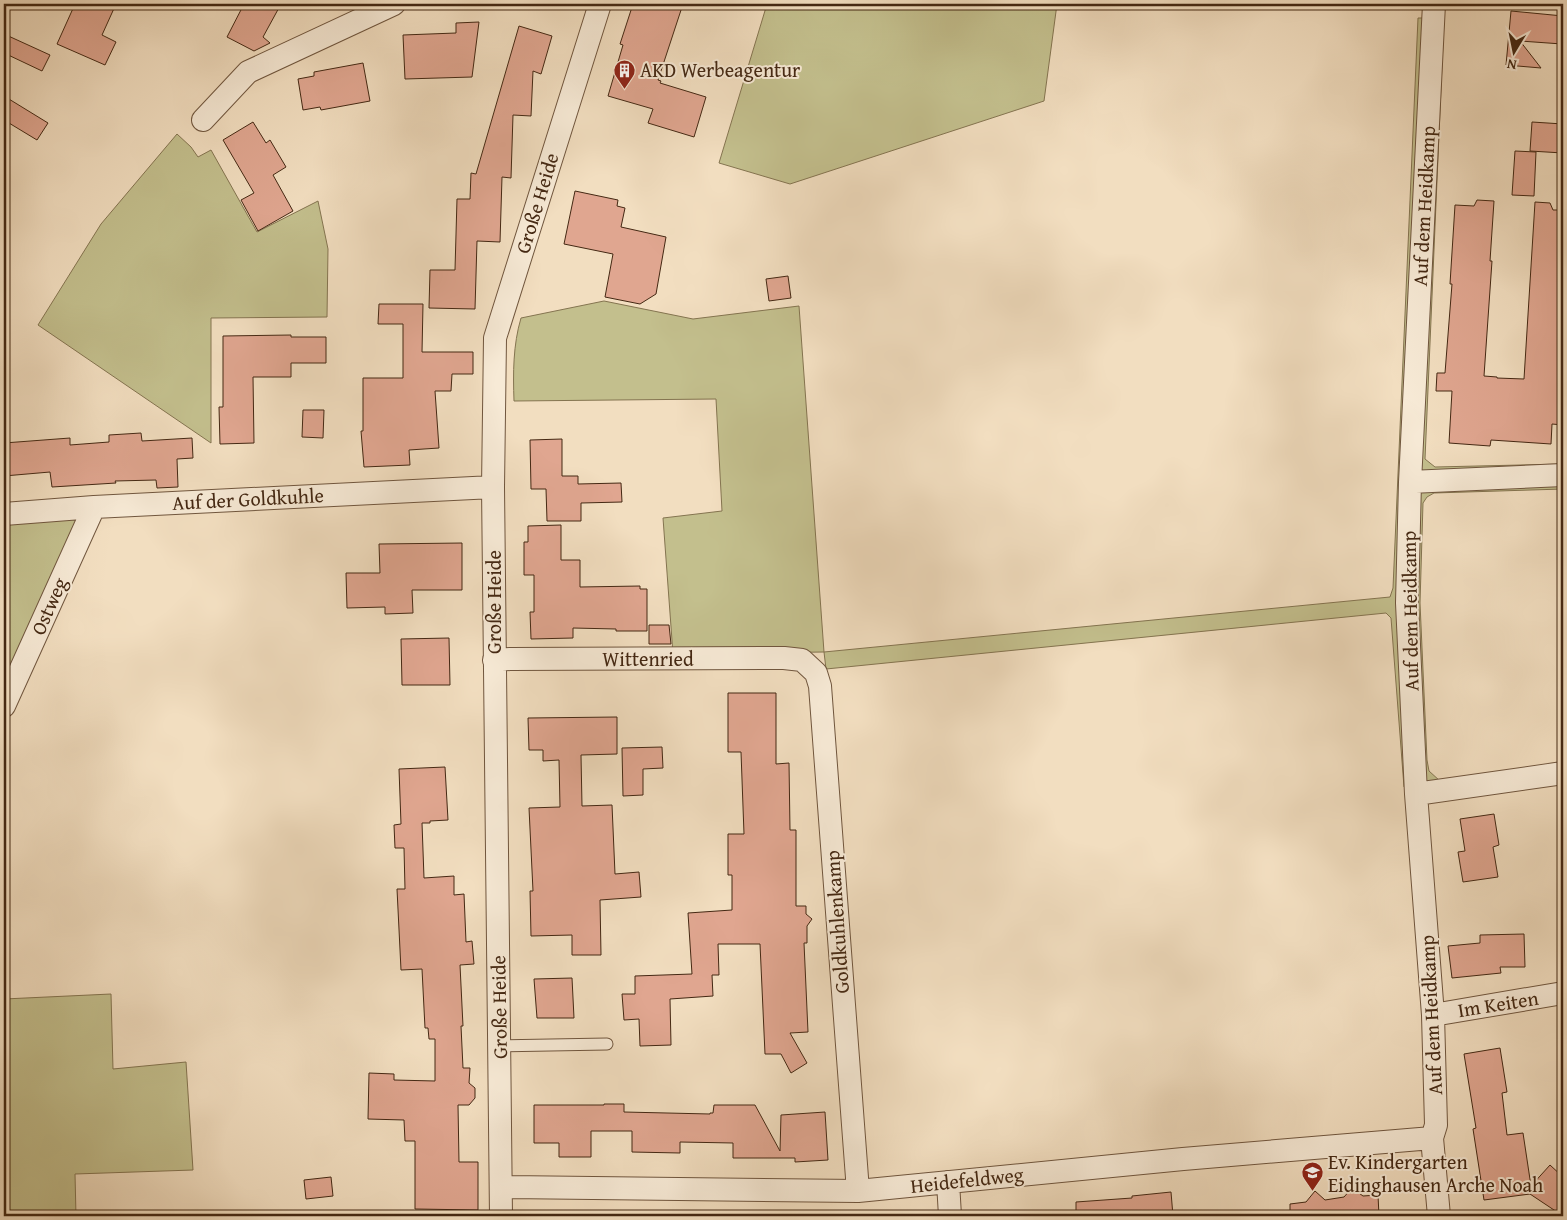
<svg xmlns="http://www.w3.org/2000/svg" width="1567" height="1220" font-family="'Gentium Book Plus',serif">
<rect width="100%" height="100%" fill="#f2dec0"/>
<filter id="stains"><feTurbulence type="fractalNoise" baseFrequency=".004" numOctaves="4"/><feColorMatrix values="0 0 0 0 .2 0 0 0 0 .09 0 0 0 0 .02 0 0 0 .5 -.17"/></filter>
<radialGradient id="worn" r=".72"><stop offset=".6" stop-color="#630" stop-opacity="0"/><stop offset="1" stop-color="#630" stop-opacity=".3"/></radialGradient>
<path fill="#c3bf8d" stroke="#847450" d="M767 4H1057L1044 101 790 184 719 163Z
M1418 18H1444L1425 459 1435 467 1563 464V489L1434 493 1427 497 1423 503 1420 603 1427 760 1429 771 1440 781 1404 787 1391 618 1386 613 826 669 824 652 673 654 663 518 722 511 716 399 514 401C513 373 513 345 521 318L604 301 693 319 799 306 824 652 1390 597 1393 588Z
M177 134 191 147 198 157 211 150 257 232 318 201 328 249 327 317 211 318V443L38 325 101 224Z
M98 516 4 716V523Z
M111 994 113 1069 186 1062 193 1170 75 1174 76 1216H4V999Z"/>
<path fill="#e0a690" stroke="#442813" d="M75 4H116L102 35 116 42 105 65 57 44Z
M244 4H281L263 37 270 43 254 51 227 37Z
M633 4H683L658 80 661 81 660 83 706 97 694 137 648 123 653 109 608 96 623 45 620 44Z
M1511 11 1563 16 1562 44 1520 41 1541 68 1506 65Z
M479 22 472 77 405 79 403 35 456 33V23Z
M519 26 552 36 541 74 533 71 531 116 513 115 511 178 502 177 500 242 477 241 475 309 429 308 430 270H455L457 199H470L471 173 476 174Z
M4 34 50 55 42 71 4 53Z
M363 63 370 101 321 110 320 107 303 110 298 79 314 76V72Z
M4 96 48 123 37 140 4 120Z
M253 122 266 143 270 140 286 167 273 175 293 211 258 231 241 200 254 193 223 140Z
M1532 122 1563 124V153L1530 151Z
M1515 151 1536 152 1534 196 1512 195Z
M575 191 618 200 617 206 625 208 621 227 666 237 656 294 640 304 605 297 613 254 564 244Z
M1477 200 1494 201 1490 261H1492L1484 376 1497 377V378L1524 379 1535 202 1550 203 1553 210H1563V425L1552 424 1551 444 1491 440 1490 446 1449 443 1452 391H1436L1437 373H1445L1452 284H1450L1455 205 1474 206Z
M788 276 791 298 769 301 766 279Z
M379 304H423L422 352H473V374H452L451 391H435L439 448 409 450 410 465 364 467 361 431H363V378H403V324H378Z
M291 335V337H326V363H291V377H253L254 443 220 444 219 407H223V336Z
M303 410H324L323 438 302 437Z
M141 433 142 441 192 438 193 458 177 459 178 487 157 488 156 480 115 481 116 483 52 487 50 472 4 476V443L70 438V445L109 442V435Z
M562 439V476H578V484L621 483 622 502 581 503V521H547L546 489H531L530 440Z
M561 525V560H580V587L640 586V589H647V631H616V629L573 628V638L531 639 530 612H534V575H524V542H528V526Z
M462 543V590H412L413 613 385 614V607L347 608 346 573H380L379 544Z
M649 625H669L671 644H649Z
M449 638 450 685H402L401 639Z
M728 693H776V764L789 763 790 830H796V906H806V914L812 919 807 926V943H804L808 1032 790 1033 807 1063 791 1073 781 1054H765L760 944H718L719 975H712L713 996 670 999 671 1045 640 1046 639 1019 624 1020 622 994H635V976L692 974 688 913 732 910V875H728V834H744L741 752H728Z
M617 717V754L581 755 582 806 612 805 615 874 639 872 641 897 600 900 601 955H572V935L531 936 530 891H533L529 808 560 807 559 760 543 761V750H529L528 718Z
M662 747 663 768 643 769V795L623 796 622 748Z
M445 767 448 820 430 821V823H422L424 878 454 876V895L464 894 466 942 472 941 474 964 460 965 463 1026H461L463 1068H470L469 1083 475 1088V1098L469 1105H458L459 1162H478V1210L415 1209V1141H405L404 1120 368 1119 369 1073 394 1074V1080L435 1081V1039H429L428 1028H425L422 969 401 970 397 889H405L404 848H395L394 825 401 824 399 769Z
M1494 814 1499 845 1493 847 1498 877 1463 882 1458 852 1465 851 1460 819Z
M1524 934 1525 967H1500L1501 973 1452 978 1448 946 1480 943V935Z
M572 978 574 1018H537L534 979Z
M1500 1048 1507 1092 1502 1093 1507 1135 1523 1133 1531 1186 1550 1165 1563 1177V1216L1530 1194 1484 1200 1473 1129 1476 1128 1464 1054Z
M604 1104H624V1112L710 1114V1113H713L714 1105H755L780 1151 781 1115 825 1112 828 1160 795 1162V1158H733V1143L680 1142V1153L632 1152V1131H591V1157H559V1143H534V1105H604Z
M331 1177 333 1196 306 1199 304 1180Z
M1352 1188 1363 1196 1378 1195 1379 1216H1290V1204L1306 1202 1315 1191 1325 1200 1344 1197Z
M1171 1192 1173 1216H1076V1202L1132 1198V1196Z"/>
<g fill="none" stroke-linecap="round" stroke-linejoin="round">
<defs>
<path id="service" d="M499 1046 607 1044"/>
<path id="minor" d="M1434 4 1410 482 1407 603 1416 794 1433 1015 1436 1125 1432 1138 1439 1216
M203 120 248 72 394 4
M1410 482 1563 475
M4 514 94 507 493 487
M494 660 510 659 784 658 802 660 816 673 820 686 858 1191
M4 706 94 507
M1416 794 1563 773
M1433 1015 1563 993
M948 1182 950 1216
M501 1187 858 1191 1183 1159 1432 1138
M501 1216 493 487 495 338 600 4"/>
</defs>
<use href="#service" stroke="#70563e" stroke-width="13"/>
<use href="#minor" stroke="#70563e" stroke-width="24"/>
<use href="#service" stroke="#f7ead6" stroke-width="11"/>
<use href="#minor" stroke="#f7ead6" stroke-width="22"/>
</g>
<defs>
<symbol id="building-pin" viewBox="-11 -11 22 30"><path d="M0 17L-7.5 6A9.5 9.5 0 1 1 7.5 6Z" fill="#8f2418" stroke="#f7ead6"/><path d="M-4-6H4V6H1V3H-1V6H-4ZM-2.5-4.3h1.7v1.8h-1.7ZM.8-4.3h1.7v1.8H.8ZM-2.5-1h1.7V.8h-1.7ZM.8-1h1.7V.8H.8Z" fill="#fff"/></symbol>
<symbol id="school-pin" viewBox="-11 -11 22 30"><path d="M0 17L-7.5 6A9.5 9.5 0 1 1 7.5 6Z" fill="#8f2418" stroke="#f7ead6"/><path d="M0-5L7-2L0 1L-7-2ZM-4 1L0 2.5L4 1V4Q0 6-4 4Z" fill="#fff"/></symbol>
</defs>
<g fill-rule="evenodd">
<use href="#building-pin" x="612" y="58" width="25" height="34"/>
<use href="#school-pin" x="1300" y="1160" width="25" height="34"/>
</g>
<g text-anchor="middle" stroke-width="4" stroke-linejoin="round" paint-order="stroke">
<g font-size="20" fill="#442813" stroke="#f7ead6" text-anchor="start">
<text x="640" y="77">AKD Werbeagentur</text>
<text x="1328" y="1169">Ev. Kindergarten<tspan x="1328" dy="23">Eidinghausen Arche Noah</tspan></text>
</g>
<g font-size="20" fill="#442813" stroke="#f7ead6">
<text transform="translate(537 203) rotate(-73)" y="7">Große Heide</text>
<text transform="translate(1424 206) rotate(-87)" y="7">Auf dem Heidkamp</text>
<text transform="translate(248 499) rotate(-3)" y="7">Auf der Goldkuhle</text>
<text transform="translate(494 602) rotate(-90)" y="7">Große Heide</text>
<text transform="translate(49 606) rotate(-66)" y="7">Ostweg</text>
<text transform="translate(1410 611) rotate(-91)" y="7">Auf dem Heidkamp</text>
<text x="648" y="666">Wittenried</text>
<text transform="translate(837 922) rotate(-94)" y="7">Goldkuhlenkamp</text>
<text transform="translate(1498 1004) rotate(-9)" y="7">Im Keiten</text>
<text transform="translate(499 1007) rotate(-91)" y="7">Große Heide</text>
<text transform="translate(1431 1015) rotate(-93)" y="7">Auf dem Heidkamp</text>
<text transform="translate(967 1180) rotate(-6)" y="7">Heidefeldweg</text>
</g>
</g>
<rect width="1567" height="1220" fill="none" stroke="#f2dec0" stroke-width="20"/>
<rect x="5" y="5" width="1557" height="1210" fill="none" stroke="#442813" stroke-width="2.5"/>
<rect x="10" y="10" width="1547" height="1200" fill="none" stroke="#442813"/>
<g transform="translate(1514 52) rotate(190)" stroke="#f7ead6" stroke-width="4" paint-order="stroke">
<path d="M0-4L9 19L0 12L-9 19Z" fill="#442813"/>
<text y="-8" font-size="14" font-weight="bold" text-anchor="middle" fill="#442813">N</text>
</g>
<rect width="100%" height="100%" filter="url(#stains)"/>
<rect width="100%" height="100%" fill="url(#worn)"/>
</svg>
